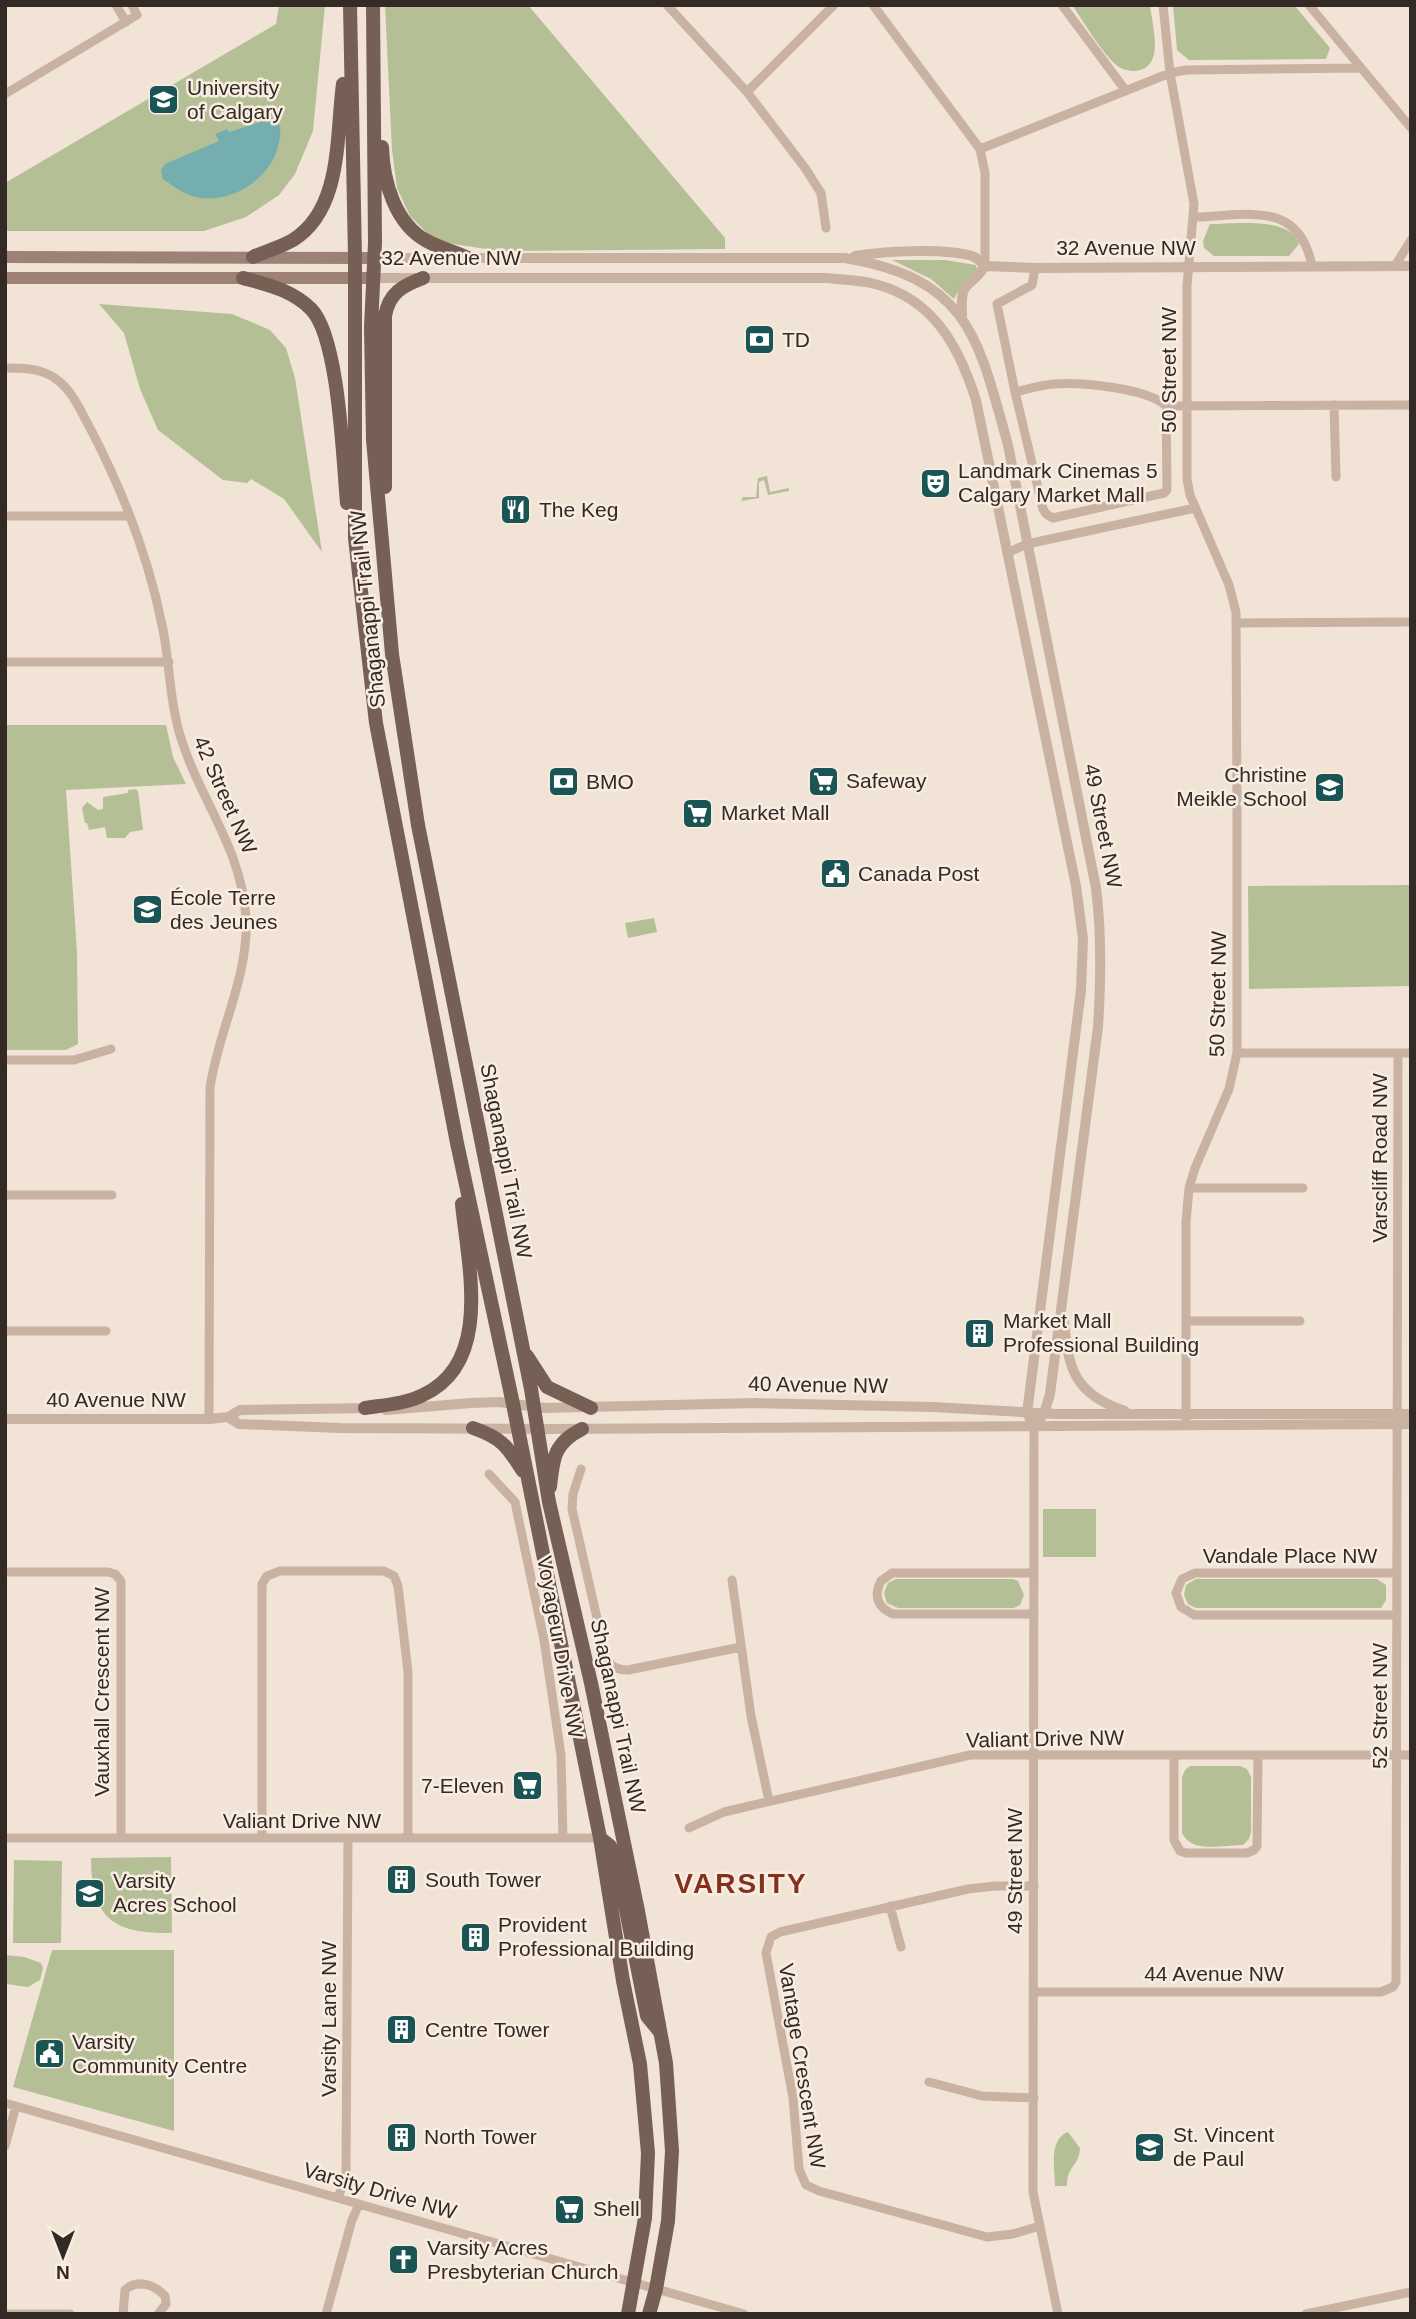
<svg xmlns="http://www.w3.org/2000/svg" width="1416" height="2319" font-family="Arial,sans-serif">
<rect width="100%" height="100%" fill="#f1e3d6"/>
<path fill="#b4bf96" d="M279 5H325L313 131 295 174 279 195 246 217 204 231H5V183L276 24Z
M385 5H528L725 238V249L500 251 446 243 429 235 410 216 397 188 392 150Z
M1072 5H1150C1152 25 1166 69 1135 71 1128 71 1120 69 1115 64 1100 50 1084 22 1072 5Z
M1173 5H1294L1330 48 1326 59 1189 60 1177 50Z
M1210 224C1232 224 1292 216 1299 244L1289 256H1214L1204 248 1203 241Z
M892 260H945L976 265 977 270 962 284 954 299 931 279Z
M99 304 232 314 270 330 286 348 295 378 322 552 284 499 251 479 247 483 223 480 158 430 140 389 124 333Z
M767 476 770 492 789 488V491L768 495 764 480 759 482V498L741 501 743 497H756L758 478Z
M5 725H166L173 757 186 784 66 790 77 952 78 1044 66 1050H5Z
M135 789 138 791 143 830 130 832 125 838H107L105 827 89 830 87 823H85L82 808 87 802 98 810 103 809V797L128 793V790Z
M1411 885V986L1249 989 1248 886Z
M654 918 657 932 628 938 625 923Z
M1043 1509H1096V1557H1043Z
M896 1579H1013L1018 1581 1024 1595 1020 1605 1014 1608H898L887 1603 884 1593 888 1583Z
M1196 1579H1377L1386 1585V1600L1381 1608H1196L1188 1604 1184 1595 1186 1585Z
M1190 1766H1240L1247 1769 1251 1777V1832L1249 1839 1243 1845C1222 1845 1192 1854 1182 1833V1777L1185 1770Z
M171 1857 172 1933C114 1934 91 1919 91 1858Z
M14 1860 62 1861 61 1943H13Z
M52 1950H174V2131L13 2087Z
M5 1955 24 1957 41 1963 43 1968 40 1980 28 1987 6 1984Z
M1068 2132 1080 2148C1079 2167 1067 2165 1067 2186H1055C1055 2169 1048 2140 1068 2132Z"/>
<path fill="#75aeae" d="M270 119 278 121C282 131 280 137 278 147 269 180 230 205 196 197 183 194 173 186 163 179L161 170 165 164 219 141 215 134 227 129 229 132Z"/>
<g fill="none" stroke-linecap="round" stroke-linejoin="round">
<path stroke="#c9b2a2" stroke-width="9" d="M116 5 126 22
M667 5 747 92 805 168 821 193 826 228
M873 5 980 149 985 173V266
M1062 5 1126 91
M1163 5 1170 73 1194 204 1187 286V479L1190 495 1229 585 1236 612 1237 800
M1309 5 1411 128
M747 92 834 5
M5 94 137 15 132 5
M980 149 1170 73 1186 70 1360 68
M1194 217C1247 216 1299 199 1312 266
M1395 266 1411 240
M1035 268 1032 285 997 304 1015 392C1028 389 1041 385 1054 384 1080 382 1148 388 1166 406L1411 405
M5 368C23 368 41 368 56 379 72 390 80 410 89 426 122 489 148 555 162 625 170 661 169 700 180 735 199 799 242 848 246 918 249 977 218 1031 210 1088L209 1419
M1015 392 1043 509 1046 514 1053 518 1164 493 1167 490 1166 406
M1334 405 1336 477
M5 516H130
M1007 553 1027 544 1195 508
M1237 623 1411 622
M5 662H169
M1237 1053H1411
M5 1060H74L111 1049
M1189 1188H1303
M5 1195H112
M1186 1321H1300
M5 1331H106
M1186 1419V1222L1189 1188 1195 1168 1229 1089 1237 1053V808
M1034 1427 1033 2192 1058 2314
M581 1469 573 1494 572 1509 605 1653C608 1665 615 1670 628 1670L741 1647
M489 1474 515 1502 544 1640 561 1755 563 1838
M5 1572H108L115 1574 121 1581V1838
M1397 1573H1195L1182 1579 1176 1593 1181 1607 1194 1615H1397
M732 1580 751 1716 769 1801
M1034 1614H893C878 1608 873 1596 881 1581L892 1573H1034
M1174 1755V1840L1180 1851 1186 1853H1247L1254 1850 1257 1846 1258 1755
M689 1828 724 1812 970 1755H1411
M5 1838H600
M262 1838V1584L267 1576 280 1571H384L394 1576 398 1586 408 1672V1838
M1034 1886H995L968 1889 780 1932 771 1937 766 1953 793 2098 799 2169 806 2185 819 2191 987 2237 1013 2234 1040 2226
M890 1906 901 1947
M1034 1992H1381L1393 1987 1396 1982 1398 1053
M929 2082 982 2096 1034 2098
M5 2103 744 2314
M5 2146 16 2106
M338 2198 346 2176 348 1838
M5 2314H70
M123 2314 125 2290C137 2279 154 2284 165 2296L166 2304 158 2314
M326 2314 352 2220 359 2204
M1306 2314 1411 2292"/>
<path stroke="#c9b2a2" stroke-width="10" d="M855 256C884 251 944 248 972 256 978 258 981 262 985 266L1035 268 1411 266
M374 258H845C969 279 978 337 1008 445L1096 888C1102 935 1101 980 1098 1027L1050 1394 1044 1414 1034 1427
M372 278H827C843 280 860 280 875 284 934 299 959 347 976 400L1076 886 1083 939 1081 990 1027 1413 1034 1427
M962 315C960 277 969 291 985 266
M1064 1320C1068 1369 1074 1394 1125 1411
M386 1410 471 1403 499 1402 545 1408 756 1403 933 1407 1056 1414H1411
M228 1417 239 1424 340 1428 549 1429 1411 1424
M5 1419H209L228 1417 240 1410 370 1408"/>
<path stroke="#9c8174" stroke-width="12" d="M5 257 374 258
M5 278H372"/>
<path stroke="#765f55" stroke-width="14" d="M350 5 355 257V538L376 723 457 1143 513 1404 600 1838 623 1981 640 2064 648 2153 645 2218 628 2314
M373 5 375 243 371 327 373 440 392 654 418 825 531 1389 549 1502 591 1683 638 1911 666 2063 672 2151 668 2221 656 2289 649 2314
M382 147C383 181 395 224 427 241 440 248 455 252 468 258
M253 257C266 251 281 247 293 240 343 209 336 134 343 84
M243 278C268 285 292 290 311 309 339 337 343 461 347 503
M385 487V316C389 293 402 286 423 278
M527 1356 547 1387 591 1408
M365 1408C384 1405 405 1404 423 1395 493 1363 468 1265 462 1204
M473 1428C502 1438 507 1446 523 1471
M550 1487C553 1458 554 1443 582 1429
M600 1838 610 1846 616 1860 647 2016 660 2032"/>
</g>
<defs>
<symbol id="university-square" viewBox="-11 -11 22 22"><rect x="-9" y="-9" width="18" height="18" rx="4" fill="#1a5455" stroke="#f9ede2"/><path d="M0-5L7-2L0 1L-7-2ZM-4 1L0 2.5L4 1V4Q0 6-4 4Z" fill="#fff"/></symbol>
<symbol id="bank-square" viewBox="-11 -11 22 22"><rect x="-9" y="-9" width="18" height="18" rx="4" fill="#1a5455" stroke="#f9ede2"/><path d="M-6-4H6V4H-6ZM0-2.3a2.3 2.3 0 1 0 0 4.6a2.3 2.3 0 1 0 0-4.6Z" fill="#fff"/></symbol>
<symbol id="theatre-square" viewBox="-11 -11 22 22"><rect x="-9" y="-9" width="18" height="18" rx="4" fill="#1a5455" stroke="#f9ede2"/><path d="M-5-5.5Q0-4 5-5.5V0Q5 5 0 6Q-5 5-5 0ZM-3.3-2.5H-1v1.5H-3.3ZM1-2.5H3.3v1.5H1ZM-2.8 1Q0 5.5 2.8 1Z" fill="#fff"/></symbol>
<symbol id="restaurant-square" viewBox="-11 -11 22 22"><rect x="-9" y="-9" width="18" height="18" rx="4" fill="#1a5455" stroke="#f9ede2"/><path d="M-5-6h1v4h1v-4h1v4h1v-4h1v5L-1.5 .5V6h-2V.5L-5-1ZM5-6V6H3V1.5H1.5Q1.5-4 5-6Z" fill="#fff"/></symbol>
<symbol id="supermarket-square" viewBox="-11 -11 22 22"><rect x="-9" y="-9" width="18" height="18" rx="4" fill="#1a5455" stroke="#f9ede2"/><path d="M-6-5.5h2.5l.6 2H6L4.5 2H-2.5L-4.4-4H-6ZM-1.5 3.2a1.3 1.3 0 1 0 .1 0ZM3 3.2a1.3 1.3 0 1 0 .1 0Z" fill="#fff"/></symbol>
<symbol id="school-square" viewBox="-11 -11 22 22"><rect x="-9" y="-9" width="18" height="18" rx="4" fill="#1a5455" stroke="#f9ede2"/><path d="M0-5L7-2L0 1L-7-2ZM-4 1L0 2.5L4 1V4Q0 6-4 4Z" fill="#fff"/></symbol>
<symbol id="civic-square" viewBox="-11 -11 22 22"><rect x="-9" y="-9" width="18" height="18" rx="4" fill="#1a5455" stroke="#f9ede2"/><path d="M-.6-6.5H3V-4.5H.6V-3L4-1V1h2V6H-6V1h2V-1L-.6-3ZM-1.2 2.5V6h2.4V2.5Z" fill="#fff"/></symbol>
<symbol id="building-square" viewBox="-11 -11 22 22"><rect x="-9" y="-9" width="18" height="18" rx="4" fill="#1a5455" stroke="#f9ede2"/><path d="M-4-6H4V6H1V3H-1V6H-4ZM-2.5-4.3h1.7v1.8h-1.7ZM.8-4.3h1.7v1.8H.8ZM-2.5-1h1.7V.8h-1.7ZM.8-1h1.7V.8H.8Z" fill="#fff"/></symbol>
<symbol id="church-square" viewBox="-11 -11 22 22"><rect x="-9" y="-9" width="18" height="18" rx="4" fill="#1a5455" stroke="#f9ede2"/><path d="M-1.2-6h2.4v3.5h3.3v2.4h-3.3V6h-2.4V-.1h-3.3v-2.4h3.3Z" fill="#fff"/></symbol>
</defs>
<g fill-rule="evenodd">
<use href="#university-square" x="146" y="82" width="35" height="35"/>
<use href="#bank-square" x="742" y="322" width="35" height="35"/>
<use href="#theatre-square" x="918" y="466" width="35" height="35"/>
<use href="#restaurant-square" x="498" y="492" width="35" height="35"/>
<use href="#supermarket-square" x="806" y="764" width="35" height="35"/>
<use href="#bank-square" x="546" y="764" width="35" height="35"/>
<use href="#school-square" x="1312" y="770" width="35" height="35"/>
<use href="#supermarket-square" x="680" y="796" width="35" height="35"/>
<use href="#civic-square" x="818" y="856" width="35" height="35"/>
<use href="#school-square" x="130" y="892" width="35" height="35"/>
<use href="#building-square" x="962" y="1316" width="35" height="35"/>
<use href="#supermarket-square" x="510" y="1768" width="35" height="35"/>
<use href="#building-square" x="384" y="1862" width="35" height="35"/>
<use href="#school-square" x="72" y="1876" width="35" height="35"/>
<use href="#building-square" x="458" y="1920" width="35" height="35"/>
<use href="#building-square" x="384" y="2012" width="35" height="35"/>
<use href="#civic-square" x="32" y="2036" width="35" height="35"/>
<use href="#building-square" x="384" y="2120" width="35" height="35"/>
<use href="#school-square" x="1132" y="2130" width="35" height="35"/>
<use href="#supermarket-square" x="552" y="2192" width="35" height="35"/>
<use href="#church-square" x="386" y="2242" width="35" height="35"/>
</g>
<g text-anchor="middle" stroke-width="5" stroke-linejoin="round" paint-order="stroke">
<g font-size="21" fill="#332925" stroke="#f9ede2" text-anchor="start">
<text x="187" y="95">University<tspan x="187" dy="24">of Calgary</tspan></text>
<text x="782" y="347">TD</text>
<text x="958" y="478">Landmark Cinemas 5<tspan x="958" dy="24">Calgary Market Mall</tspan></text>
<text x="539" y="517">The Keg</text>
<text x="1307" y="782" text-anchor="end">Christine<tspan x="1307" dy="24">Meikle School</tspan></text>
<text x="846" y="788">Safeway</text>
<text x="586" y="789">BMO</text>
<text x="721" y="820">Market Mall</text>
<text x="858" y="881">Canada Post</text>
<text x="170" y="905">École Terre<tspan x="170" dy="24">des Jeunes</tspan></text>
<text x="1003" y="1328">Market Mall<tspan x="1003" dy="24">Professional Building</tspan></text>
<text x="504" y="1793" text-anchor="end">7-Eleven</text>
<text x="425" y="1887">South Tower</text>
<text x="113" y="1888">Varsity<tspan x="113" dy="24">Acres School</tspan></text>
<text x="498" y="1932">Provident<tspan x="498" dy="24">Professional Building</tspan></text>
<text x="425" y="2037">Centre Tower</text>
<text x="72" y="2049">Varsity<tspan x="72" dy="24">Community Centre</tspan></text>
<text x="1173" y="2142">St. Vincent<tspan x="1173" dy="24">de Paul</tspan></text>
<text x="424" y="2144">North Tower</text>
<text x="593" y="2216">Shell</text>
<text x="427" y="2255">Varsity Acres<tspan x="427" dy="24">Presbyterian Church</tspan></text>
</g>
<g font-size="21" fill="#332925" stroke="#f9ede2">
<text x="1126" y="255">32 Avenue NW</text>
<text x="451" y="265">32 Avenue NW</text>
<text transform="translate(1169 370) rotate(-90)" y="7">50 Street NW</text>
<text transform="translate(368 609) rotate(-96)" y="7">Shaganappi Trail NW</text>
<text transform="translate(225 795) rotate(66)" y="7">42 Street NW</text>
<text transform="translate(1103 826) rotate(79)" y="7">49 Street NW</text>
<text transform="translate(1218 994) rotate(-89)" y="7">50 Street NW</text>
<text transform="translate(1380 1158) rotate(-90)" y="7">Varscliff Road NW</text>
<text transform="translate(506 1161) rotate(79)" y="7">Shaganappi Trail NW</text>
<text transform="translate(818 1385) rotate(1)" y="7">40 Avenue NW</text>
<text x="116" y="1407">40 Avenue NW</text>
<text x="1290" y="1563">Vandale Place NW</text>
<text transform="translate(560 1647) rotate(80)" y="7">Voyageur Drive NW</text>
<text transform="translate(102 1692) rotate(-90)" y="7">Vauxhall Crescent NW</text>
<text transform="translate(1380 1706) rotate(-90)" y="7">52 Street NW</text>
<text transform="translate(618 1716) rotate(78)" y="7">Shaganappi Trail NW</text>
<text transform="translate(1045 1739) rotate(-1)" y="7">Valiant Drive NW</text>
<text x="302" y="1828">Valiant Drive NW</text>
<text transform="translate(1015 1871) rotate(-90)" y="7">49 Street NW</text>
<text x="1214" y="1981">44 Avenue NW</text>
<text transform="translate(329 2019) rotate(-90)" y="7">Varsity Lane NW</text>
<text transform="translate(802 2066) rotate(81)" y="7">Vantage Crescent NW</text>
<text transform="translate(380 2191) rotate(16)" y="7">Varsity Drive NW</text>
</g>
<g font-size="28" font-weight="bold" letter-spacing="2" fill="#83301d" stroke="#f9ede2">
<text x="741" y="1893">VARSITY</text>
</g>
</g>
<rect width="1416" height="2319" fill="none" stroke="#332925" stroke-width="14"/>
<g transform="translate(63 2256) rotate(180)" stroke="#f9ede2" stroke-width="5" paint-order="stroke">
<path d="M0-5L12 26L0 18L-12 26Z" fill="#332925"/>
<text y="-10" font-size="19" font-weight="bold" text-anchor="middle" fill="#332925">N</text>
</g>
</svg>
